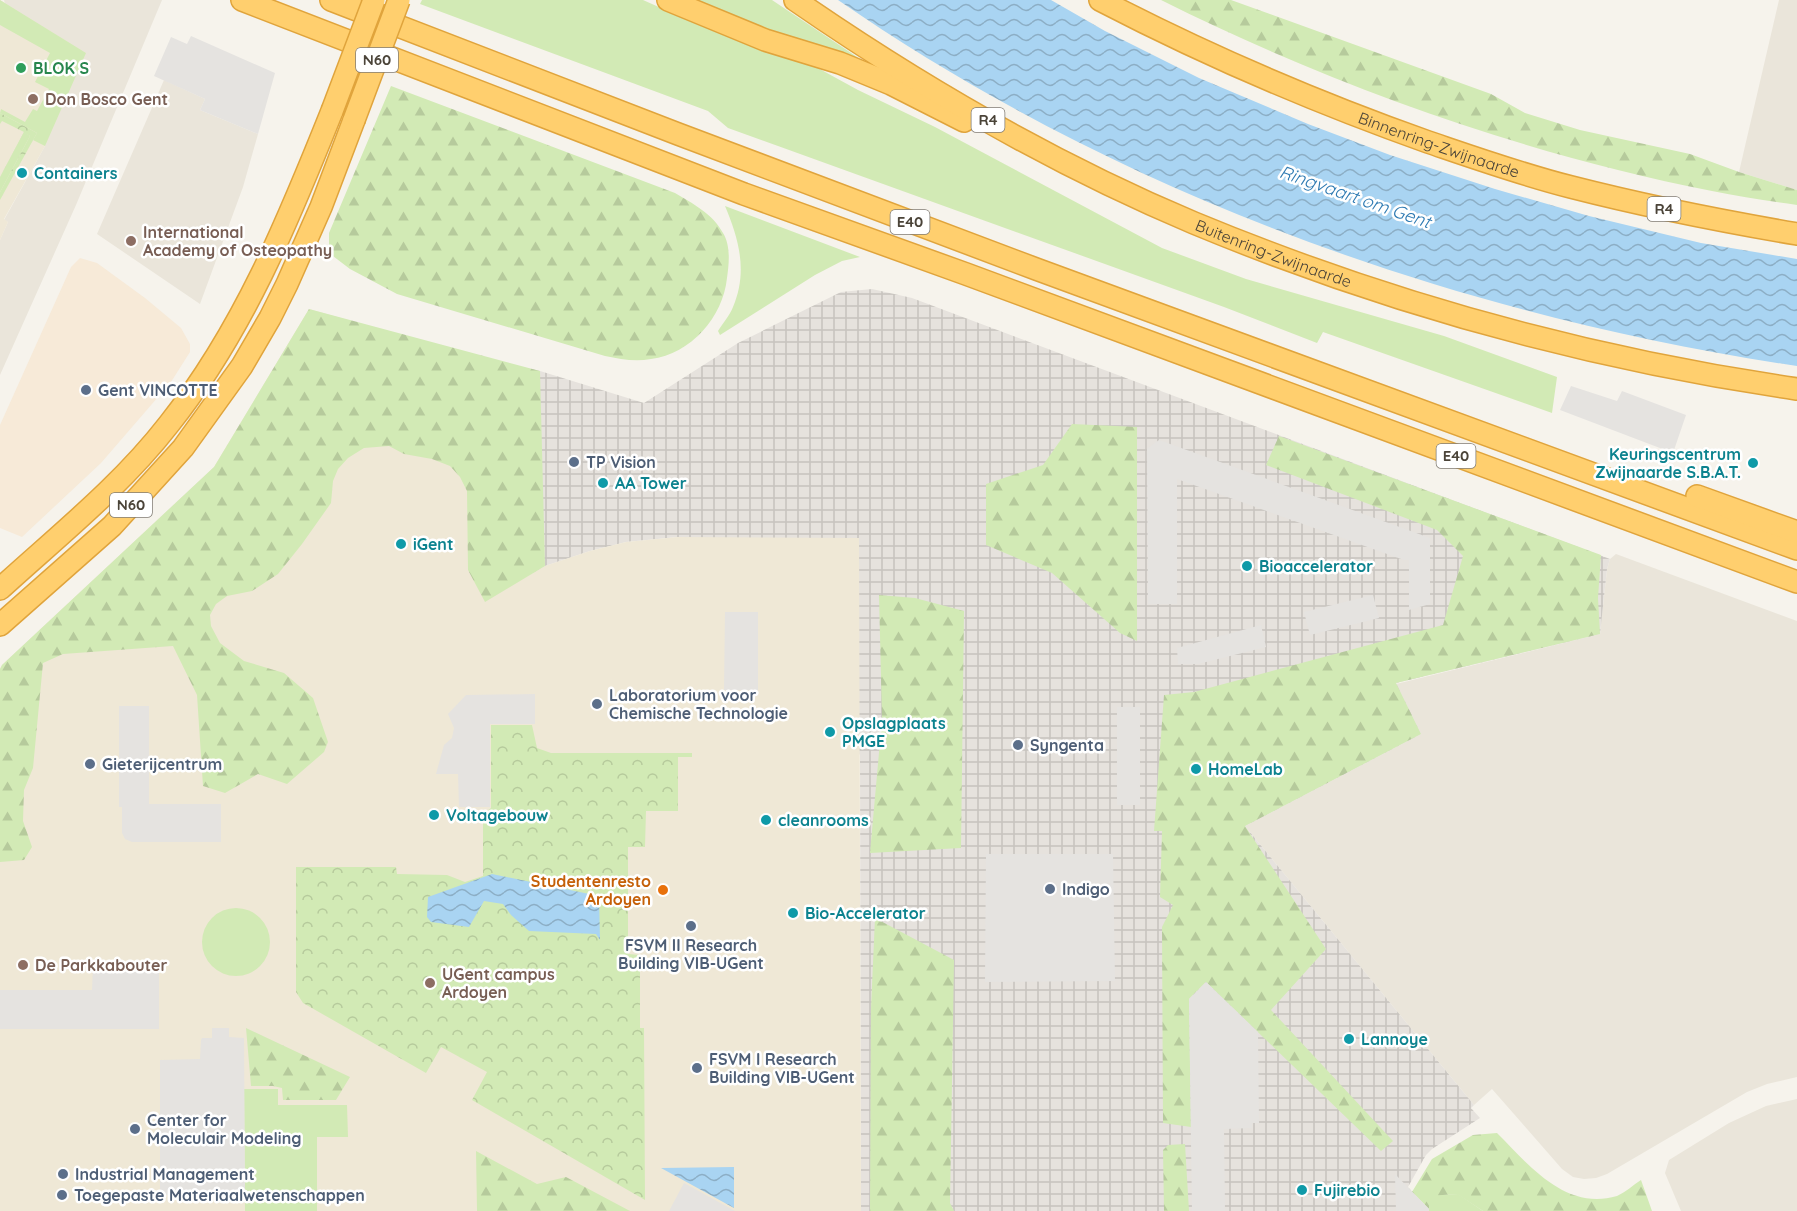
<svg xmlns="http://www.w3.org/2000/svg" width="1797" height="1211" font-family="Quicksand,sans-serif">
<defs>
<pattern id="industrial-grid" width="8" height="8" patternUnits="userSpaceOnUse" patternTransform="scale(1.5)"><rect width="8" height="8" fill="#e6e2dd"/><path d="M0 4h8M4 0v8" fill="none" stroke="#c7c3be"/></pattern>
<pattern id="forest-firs" width="22" height="20" patternUnits="userSpaceOnUse" patternTransform="scale(1.5)"><rect width="22" height="20" fill="#d2eab5"/><path d="M5 1l3.5 6h-7zM16 11l3.5 6h-7z" fill="#b6ca9c"/></pattern>
<pattern id="park-crowns" width="20" height="18" patternUnits="userSpaceOnUse" patternTransform="scale(1.5)"><rect width="20" height="18" fill="#d2eab5"/><path d="M2 6a3 3 0 1 1 6 0M12 15a3 3 0 1 1 6 0" fill="none" stroke="#b6ca9c"/></pattern>
<pattern id="water-waves" width="16" height="10" patternUnits="userSpaceOnUse" patternTransform="scale(1.5)"><rect width="16" height="10" fill="#a9d4f2"/><path d="M0 5q4-4 8 0t8 0" fill="none" stroke="#8caec5"/></pattern>
</defs>
<rect width="100%" height="100%" fill="#f6f3ec"/>
<path fill="#eae5da" d="M4 0H162L76 205 0 375V240L8 222 4 220 45 146Z
M1779 0H1797V190L1739 172Z
M164 80 205 99 200 110 258 134 243 187 200 304 97 234Z
M1616 554 1797 621V1077L1767 1084 1747 1092 1607 1174 1596 1178 1584 1179 1573 1177 1562 1169 1492 1089 1474 1105 1245 826 1421 734 1396 684 1600 634 1607 569 1610 559Z
M1797 1099V1211H1681L1665 1173 1669 1160 1729 1123 1766 1106Z"/>
<path fill="#f7ead8" d="M80 258 97 263 145 298 181 328 190 344V352L171 382 101 463 22 537 0 528V425L71 267Z"/>
<path fill="url(#industrial-grid)" d="M872 289 912 298 1610 559 1607 569 1600 634 1396 683 1421 734 1245 826 1474 1105 1471 1108 1480 1118 1432 1149 1426 1155 1408 1187 1429 1211H861L860 755 678 537 626 542 590 551 545 566 505 589 500 363 540 371 644 403 738 343 841 292Z"/>
<path fill="#efe8d6" d="M0 0 86 53 45 146 4 219 8 222 0 240Z
M309 309 500 363 505 589 545 566 590 551 626 542 678 537 859 538 861 1211H0V669L2 665 214 467Z"/>
<path fill="#d2eab5" d="M0 0 86 53 45 146 33 140 37 133 0 113 1 109 25 122 33 109 37 111 49 89 35 82 50 53 0 25Z
M422 0H643L679 16 816 67 858 90 935 127 1162 248 1246 279 1444 336 1557 377 1552 413 1323 332 1317 343 1224 307 778 146 728 128 708 111 420 4Z
M680 0H772L872 67Z
M24 132 30 136 0 192V177Z
M725 206 860 257 842 261 815 275 720 335 718 331C723 323 730 315 733 307 748 272 739 239 725 206Z
M202 942a34 34 0 1 1 68 0a34 34 0 1 1-68 0Z
M244 1089H278V1105H347L348 1137H317V1211H245Z
M1458 1194 1483 1211H1429V1195Z"/>
<path fill="url(#forest-firs)" d="M1161 0H1231L1491 94 1525 113 1580 130 1690 154 1739 172 1797 190V205C1769 201 1740 197 1712 191 1524 154 1333 86 1161 0Z
M391 86 675 193C693 204 712 213 723 233 731 246 729 264 727 278 723 317 691 354 651 359 635 362 620 359 605 356L397 294 350 269 329 253V233Z
M309 309 540 371 545 566 485 602 468 570 467 491 460 477 450 466 432 459 404 454 389 446 364 448 348 458 338 469 333 481 331 503 302 544 278 574 252 591 227 596 216 604 210 615 211 626 220 643 244 661 284 673 313 698 328 742 324 752 287 784 258 774 225 793 203 786 197 695 173 646 63 654 43 663 33 768 24 790 23 821 32 847 24 860 0 862V669L2 665 214 467Z
M1072 424 1137 427V641L1120 633 1052 573 986 545V484L1043 465Z
M1279 436 1601 555 1598 598 1600 634 1396 683 1421 734 1245 826 1326 949 1271 1010 1393 1141 1381 1151 1206 982 1189 999 1191 1127 1163 1123 1162 927 1173 905 1160 897 1162 831H1154L1164 695 1194 692 1443 625 1463 556 1437 530 1266 465Z
M879 595 915 598 964 611 961 848 870 853 882 719Z
M875 918 954 960 950 1203 954 1211H870L871 1008Z
M246 1028 350 1077 336 1100H283L282 1088 273 1086H251Z
M1497 1133C1529 1165 1565 1211 1617 1196 1626 1192 1633 1185 1641 1180L1652 1211H1483L1457 1194 1429 1196V1209L1412 1192 1432 1159 1473 1135Z
M1185 1144 1189 1211H1164L1163 1150 1168 1145Z
M476 1151 537 1184 566 1177 630 1211H477Z"/>
<path fill="url(#park-crowns)" d="M0 113 37 133 0 200V192L30 136 24 133 0 177 24 132 2 121 0 124Z
M491 725H532L537 748 551 753H692V757H678V811H646L645 847H628V954L640 955V1028H644L645 1200 472 1100 487 1072 441 1047 426 1073 303 1003 296 992V867H396L397 874 447 875 465 882 483 876V814L491 808Z"/>
<path fill="#e5e3e0" d="M191 36 275 73 258 134 200 110 205 99 154 76 171 37 187 44Z
M1571 386 1617 401 1622 391 1686 415 1673 453 1560 410Z
M1159 440 1430 538V604L1409 610V560H1404L1177 479V604H1148L1147 449Z
M1373 595 1379 618 1310 635 1304 612Z
M725 612H758V690H724Z
M1261 625 1266 647 1198 664H1178L1177 648Z
M535 694V724H490V807H459L458 774H436L444 745 452 738 454 728 448 714 466 695Z
M119 706H149V804H221V842H132L125 839 122 833V807H119Z
M1117 707H1140V805H1117Z
M986 854H1113L1115 981 985 982Z
M93 967H159V1029H0V990H92Z
M1206 982 1258 1032 1259 1123H1252V1128L1224 1129 1225 1211H1192L1189 999Z
M212 1028H229V1037L244 1038 245 1195H160V1060L200 1059 201 1040 202 1038H212Z
M1395 1174 1429 1209V1211H1396Z
M684 1183 735 1211H669Z"/>
<path fill="url(#water-waves)" d="M838 0H1051L1105 31 1199 78 1308 124 1390 155 1495 189 1589 216 1701 243 1797 259V366C1457 315 1122 196 838 0Z
M492 874 599 896 600 940 596 934 529 931 511 915 503 904 484 901 469 927 431 922 427 917 428 897Z
M734 1167V1208L661 1168Z"/>
<g fill="none" stroke-linecap="round" stroke-linejoin="round">
<defs>
<g id="highway">
<path d="M242 0 744 194 966 274 1797 582"/>
<path d="M331 0 678 134 1036 269 1797 549"/>
<path d="M668 0 765 40 840 63 891 84 964 121"/>
<path id="s1" d="M795 0C918 85 1056 165 1194 223 1387 303 1590 359 1797 389"/>
<path id="s2" d="M1100 0C1206 55 1315 102 1428 142 1475 158 1523 175 1571 187 1645 206 1721 221 1797 234"/>
<path d="M1697 496 1797 532"/>
<path d="M0 589C58 536 121 486 169 424 243 331 288 221 332 111"/>
<path d="M0 625 112 526 183 448 242 366 270 318 287 284 321 207 354 120"/>
</g>
</defs>
<use href="#highway" stroke="#e0a43c" stroke-width="24"/>
<use href="#highway" stroke="#ffcf6e" stroke-width="21"/>
<defs>
<path id="highway-bridge" d="M332 111 374 0
M354 120 399 0"/>
</defs>
<use href="#highway-bridge" stroke="#e0a43c" stroke-width="24" stroke-linecap="butt"/>
<use href="#highway-bridge" stroke="#ffcf6e" stroke-width="21"/>
</g>
<circle fill="#2e9e5b" stroke="#fff" stroke-width="2" cx="21" cy="68" r="6"/>
<g fill="#8d6e63" stroke="#fff" stroke-width="2">
<circle cx="33" cy="99" r="6"/>
<circle cx="131" cy="241" r="6"/>
<circle cx="23" cy="965" r="6"/>
<circle cx="430" cy="983" r="6"/>
</g>
<g fill="#0f9aa8" stroke="#fff" stroke-width="2">
<circle cx="22" cy="173" r="6"/>
<circle cx="1753" cy="463" r="6"/>
<circle cx="603" cy="483" r="6"/>
<circle cx="401" cy="544" r="6"/>
<circle cx="1247" cy="566" r="6"/>
<circle cx="830" cy="732" r="6"/>
<circle cx="1196" cy="769" r="6"/>
<circle cx="434" cy="815" r="6"/>
<circle cx="766" cy="820" r="6"/>
<circle cx="793" cy="913" r="6"/>
<circle cx="1349" cy="1039" r="6"/>
<circle cx="1302" cy="1190" r="6"/>
</g>
<g fill="#5c6f8a" stroke="#fff" stroke-width="2">
<circle cx="86" cy="390" r="6"/>
<circle cx="574" cy="462" r="6"/>
<circle cx="597" cy="704" r="6"/>
<circle cx="1018" cy="745" r="6"/>
<circle cx="90" cy="764" r="6"/>
<circle cx="1050" cy="889" r="6"/>
<circle cx="691" cy="926" r="6"/>
<circle cx="697" cy="1068" r="6"/>
<circle cx="135" cy="1129" r="6"/>
<circle cx="63" cy="1174" r="6"/>
<circle cx="62" cy="1195" r="6"/>
</g>
<circle fill="#e8710a" stroke="#fff" stroke-width="2" cx="663" cy="890" r="6"/>
<g text-anchor="middle" stroke-width="5" stroke-linejoin="round" paint-order="stroke">
<g fill="#fff" stroke="#817c74" stroke-width="1.5">
<rect x="356" y="48" width="42" height="24" rx="4.5"/>
<rect x="971.5" y="108" width="33" height="24" rx="4.5"/>
<rect x="1647.5" y="197" width="33" height="24" rx="4.5"/>
<rect x="890.5" y="210" width="39" height="24" rx="4.5"/>
<rect x="1436.5" y="444" width="39" height="24" rx="4.5"/>
<rect x="110" y="493" width="42" height="24" rx="4.5"/>
</g>
<g font-size="15" font-weight="bold" fill="#4b4439">
<text x="377" y="65">N60</text>
<text x="988" y="125">R4</text>
<text x="1664" y="214">R4</text>
<text x="910" y="227">E40</text>
<text x="1456" y="461">E40</text>
<text x="131" y="510">N60</text>
</g>
<g font-size="16" font-weight="bold" fill="#27864d" stroke="#fff" text-anchor="start">
<text x="33" y="74">BLOK S</text>
</g>
<g font-size="16" font-weight="bold" fill="#785e54" stroke="#fff" text-anchor="start">
<text x="45" y="105">Don Bosco Gent</text>
<text x="143" y="238">International<tspan x="143" dy="18">Academy of Osteopathy</tspan></text>
<text x="35" y="971">De Parkkabouter</text>
<text x="442" y="980">UGent campus<tspan x="442" dy="18">Ardoyen</tspan></text>
</g>
<g font-size="16" fill="#4b4439" stroke="#fff">
<text dy="6" stroke="none"><textPath href="#s2" startOffset="369">Binnenring-Zwijnaarde</textPath></text>
<text dy="6" stroke="none"><textPath href="#s1" startOffset="543">Buitenring-Zwijnaarde</textPath></text>
</g>
<g font-size="16" font-weight="bold" fill="#0d838f" stroke="#fff" text-anchor="start">
<text x="34" y="179">Containers</text>
<text x="1741" y="460" text-anchor="end">Keuringscentrum<tspan x="1741" dy="18">Zwijnaarde S.B.A.T.</tspan></text>
<text x="615" y="489">AA Tower</text>
<text x="413" y="550">iGent</text>
<text x="1259" y="572">Bioaccelerator</text>
<text x="842" y="729">Opslagplaats<tspan x="842" dy="18">PMGE</tspan></text>
<text x="1208" y="775">HomeLab</text>
<text x="446" y="821">Voltagebouw</text>
<text x="778" y="826">cleanrooms</text>
<text x="805" y="919">Bio-Accelerator</text>
<text x="1361" y="1045">Lannoye</text>
<text x="1314" y="1196">Fujirebio</text>
</g>
<g font-size="16" font-weight="bold" fill="#4e5e75" stroke="#fff" text-anchor="start">
<text x="98" y="396">Gent VINCOTTE</text>
<text x="586" y="468">TP Vision</text>
<text x="609" y="701">Laboratorium voor<tspan x="609" dy="18">Chemische Technologie</tspan></text>
<text x="1030" y="751">Syngenta</text>
<text x="102" y="770">Gieterijcentrum</text>
<text x="1062" y="895">Indigo</text>
<text x="691" y="951" text-anchor="middle">FSVM II Research<tspan x="691" dy="18">Building VIB-UGent</tspan></text>
<text x="709" y="1065">FSVM I Research<tspan x="709" dy="18">Building VIB-UGent</tspan></text>
<text x="147" y="1126">Center for<tspan x="147" dy="18">Moleculair Modeling</tspan></text>
<text x="75" y="1180">Industrial Management</text>
<text x="74" y="1201">Toegepaste Materiaalwetenschappen</text>
</g>
<g font-size="16" font-weight="bold" fill="#c56008" stroke="#fff" text-anchor="end">
<text x="651" y="887">Studentenresto<tspan x="651" dy="18">Ardoyen</tspan></text>
</g>
<g font-size="18" font-style="italic" fill="#2e7ab2" stroke="#fff">
<text transform="translate(1355 197) rotate(19)" y="6">Ringvaart om Gent</text>
</g>
</g>
</svg>
